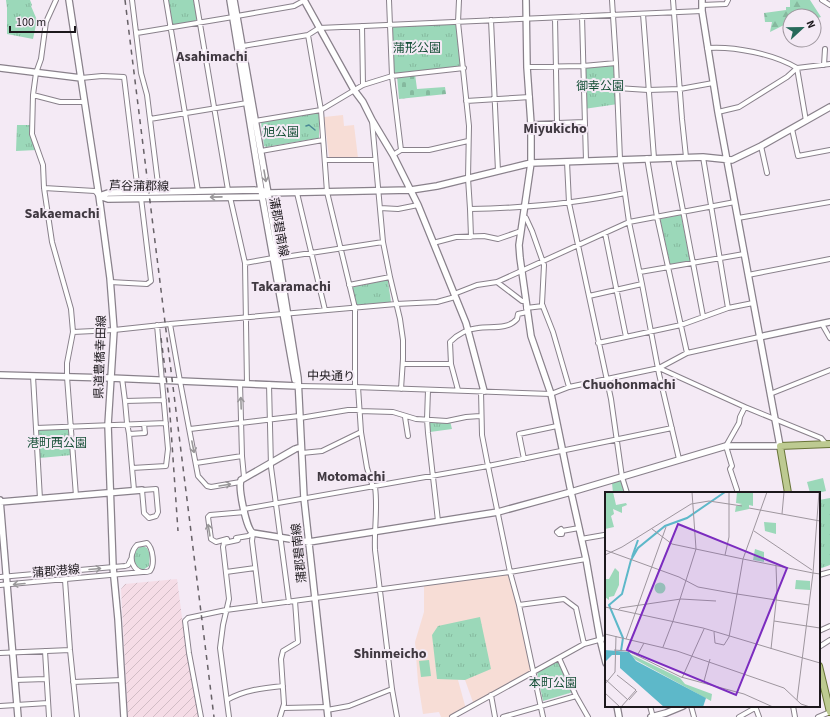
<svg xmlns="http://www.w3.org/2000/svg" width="830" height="717" font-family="'Source Sans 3','Noto Sans JP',sans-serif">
<defs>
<pattern id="industrial-furrows" width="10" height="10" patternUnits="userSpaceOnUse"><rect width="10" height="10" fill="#f5dce6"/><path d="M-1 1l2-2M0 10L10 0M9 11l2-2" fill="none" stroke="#d1bcc5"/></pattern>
<pattern id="grass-tufts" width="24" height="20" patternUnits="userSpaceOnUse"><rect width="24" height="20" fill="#9bd8b9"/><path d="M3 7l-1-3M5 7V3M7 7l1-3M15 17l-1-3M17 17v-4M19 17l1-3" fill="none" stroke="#85b99e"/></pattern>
<pattern id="forest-firs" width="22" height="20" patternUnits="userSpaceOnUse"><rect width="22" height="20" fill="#9bd8b9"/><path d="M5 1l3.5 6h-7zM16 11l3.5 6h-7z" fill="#85b99e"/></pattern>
<pattern id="cemetery-stones" width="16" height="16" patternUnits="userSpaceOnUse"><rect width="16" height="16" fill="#9bd8b9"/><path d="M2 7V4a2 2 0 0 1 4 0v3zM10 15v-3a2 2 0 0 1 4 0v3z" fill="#85b99e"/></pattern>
</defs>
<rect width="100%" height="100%" fill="#f4eaf5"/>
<path fill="url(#industrial-furrows)" d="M177 579 187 656 199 717H128L121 589 125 584Z"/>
<path fill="#f7ddd6" d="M343 115 344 126 354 125 358 158 329 157 324 117Z
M510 572 534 673 474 705 465 680H458L466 709 452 717H441L439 712 423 714 418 682 415 642 424 612V583Z"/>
<path fill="url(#grass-tufts)" d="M6 0H30L32 5 31 6 37 20 33 39 7 34V8Z
M168 0H194L197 19 195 21 172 26Z
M458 22 464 68 392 76 390 25Z
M616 63 618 104 584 109 583 66Z
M316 112 319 114V138L266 147 264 146 261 122Z
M17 125H32L37 150 16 151Z
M680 215H681L690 260 689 262 672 265 670 264 660 219Z
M387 280 388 281 391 302 356 305 352 288 353 287Z
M428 418 450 421 452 429 430 432Z
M69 429 72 455 40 458 38 430Z
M621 480 624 493H613L612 483Z
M830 498V565L819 569V500Z
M143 546 147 548 150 554 149 566 143 570C131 566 131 549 143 546Z
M480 617 491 669 465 680 437 679 432 635 438 626Z
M557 660 573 692 543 701 537 672Z"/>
<path fill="url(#forest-firs)" d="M790 0H810L821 17 814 19V16H803V12L794 14V16H790V22L770 32 772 22H765L764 13 786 10V7H790Z"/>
<path fill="url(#cemetery-stones)" d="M415 74 417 89 445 87 446 94 399 99 397 76Z"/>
<path fill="#9bd8b9" d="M823 478 826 491 818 493H810L807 482Z
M429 660 431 676 421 677 419 661Z"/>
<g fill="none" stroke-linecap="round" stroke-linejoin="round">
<path stroke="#4a8895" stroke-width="1.5" d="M306 126 309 125 315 130
M278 130 295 128"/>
<defs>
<path id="street" d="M56 0 46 22 41 59 36 73 33 95 32 134 43 165 44 188 52 242 71 309 73 332 67 363V377L76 496
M132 0 141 73 147 95 159 192
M166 0 198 191
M196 0 228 190
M389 0 392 76 401 150 393 155
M459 0 458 22 469 126 468 178 470 209C522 208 574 204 625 193
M612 0 616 63 620 159 629 222 642 284 659 374 679 459
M673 0 682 119 686 157
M822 0 830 5
M702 5 726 4 728 0
M643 14 654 158
M237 16 294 6 305 0
M582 16 586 161
M555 18 557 123
M491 20 498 171
M362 26 363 85
M137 33 233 17
M308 35 321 110 327 192 355 308V387
M243 46 308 35 319 28 702 11
M707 48C734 46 774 54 797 68L806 121
M824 65 825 49
M527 67 583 66 616 63
M81 78 102 76 124 77 138 192
M617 88 648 90 680 89 713 83
M33 95 60 102H85
M466 101 530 97
M718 112 739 107 787 77 797 68 830 64
M150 119 247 103
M255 121 321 110 363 85 392 76 464 68
M372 121 383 242 390 277 400 319 403 340V359L401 389
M531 124 585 122
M792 129 798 156 830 150
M761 146 767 173
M401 150H429L468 141
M261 151 323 140
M703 157 728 308
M647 158 657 217 687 353
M673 158 703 316
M325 160H375
M567 162 569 203 611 399 622 477 627 493
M44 188 95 191 99 196
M297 193 325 310
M230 197 245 263 247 384
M380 208 398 209 418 205
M470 209 471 237
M523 216 526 218 532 231 544 265 542 304 553 332 569 387
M738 218 830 202
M605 233 626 337
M433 243 456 237 484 236 498 239 521 231
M278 258 383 242
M245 263 273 258
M640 272 744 254
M748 275 830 259
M110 282 147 284 151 281 141 198
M497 282 522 301H525
M349 285 390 277
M454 294 477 285 497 282 629 222 735 202
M589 296 642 284
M526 308 543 306
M170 324 180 381 198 476 207 486 211 487 240 482
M822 324 830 338
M73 332 114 330 170 324 396 304 437 302 455 297
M598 343 681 325 728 308 753 303
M403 364H451L458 390
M451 364 450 342C458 334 467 329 478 328 490 326 508 330 517 319L518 314 527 312
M659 368 745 407 821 438 826 444
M33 376 40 499
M122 378 125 401
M240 383 242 456 244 477
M269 384 271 467 289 602
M298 386 355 387 551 394 569 387 659 368 687 353 759 337
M358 387 361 432 367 468 373 487
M428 390 427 419 428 433 438 521
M481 391 482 435 488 466 510 572 519 605 543 717
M770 394 830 370
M359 411 393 412 416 419 447 421 466 417 480 416
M405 417 408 436
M300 418 348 410H359
M36 428 166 423
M190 429 299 416
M129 434 145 433 144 424
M302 453 322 451 361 432
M524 459 519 434 557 426
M196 463 242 456
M132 468 166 466 168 449 157 325
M375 487C378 508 374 528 375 550L392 689 397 717
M156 489 158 512 156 516 149 518 144 513 142 490Z
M134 490 129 434 127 423 125 401 164 400
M737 490 730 469 732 466 726 446 739 423 740 417 745 407
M244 509 488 466 672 428
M562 531 561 529 557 532 559 534H562V531L579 528
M253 533 252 541 260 605
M236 538 248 536 253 533
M227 539 216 542 211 539 208 517 210 515 245 512
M581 539 604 535
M147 543C153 548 155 565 150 571 133 577 126 556 137 545Z
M226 572 255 568
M819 575 830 572
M0 577 125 566 128 565 131 559
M65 580 70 650 77 717
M0 585 143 572
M519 605 564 599 576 608 584 644
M819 631 830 626
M819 647 830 640
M45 651 49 717
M0 653 70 650
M559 658 576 696 588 717
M15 680 46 679
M73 682 122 680
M491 695 495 717
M227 700C244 690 263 688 283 686
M0 706 48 703
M650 706 653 717
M691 706 694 717
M755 706 759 717
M793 706 795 717
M284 708 327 707
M327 710 349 706 392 689
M201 717 189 653 185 621 188 618 226 610 510 572 586 559
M229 717 220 648 223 625 229 599 223 547 224 543 238 540V538
M280 717 284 704 281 659 283 651 298 642 295 601
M452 717 584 644 606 638
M503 717 576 696
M739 717 755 708
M818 717 830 712"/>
<path id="secondary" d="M69 0 99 196 110 278 114 330 108 425 113 567 118 619 124 717
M230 0 261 190 295 380
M234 0 268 193 298 378 304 498 328 717
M304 0 354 90 363 102 372 120 393 155 418 205 466 323 484 391
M0 68 81 78
M99 196 108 193 261 190 268 193 411 190 437 186 531 163 703 157 732 160 761 146 830 107
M99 196 108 199 262 197 264 196
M759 337 830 322
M0 375 110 378 298 386
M301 447 295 449 241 480C238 487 246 529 253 533L309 542 498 512 571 492 551 394 531 336 520 258 519 245 531 163V124L527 67 526 0
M0 500 18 717
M0 502 142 490
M606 663 600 639 586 559 571 492 726 446H780L718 112 702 11V0
M617 706 619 717
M651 717 666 713 683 706"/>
<path id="primary" d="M788 493 780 446 830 444
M819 666 830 712"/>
</defs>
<use href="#street" stroke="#89818b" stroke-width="6"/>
<use href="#secondary" stroke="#89818b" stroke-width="8"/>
<use href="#primary" stroke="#687438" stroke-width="8"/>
<use href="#street" stroke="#fff" stroke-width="4"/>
<use href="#secondary" stroke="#fff" stroke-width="5.5"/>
<use href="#primary" stroke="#bdca91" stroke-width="6"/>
<path stroke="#676167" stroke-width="1.5" stroke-dasharray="5 5" stroke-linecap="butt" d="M125 0 214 717
M161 338 169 400 178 531"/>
</g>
<defs><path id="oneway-shaft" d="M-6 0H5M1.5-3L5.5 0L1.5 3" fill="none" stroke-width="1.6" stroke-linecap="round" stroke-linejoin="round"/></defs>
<g stroke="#999799">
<use href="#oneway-shaft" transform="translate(265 176) rotate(80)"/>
<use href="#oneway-shaft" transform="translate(216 197) rotate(179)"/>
<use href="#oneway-shaft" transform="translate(241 403) rotate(-92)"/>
<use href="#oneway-shaft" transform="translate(193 447) rotate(79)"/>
<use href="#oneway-shaft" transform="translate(225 485) rotate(-9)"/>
<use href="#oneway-shaft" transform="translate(209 530) rotate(-99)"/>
<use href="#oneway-shaft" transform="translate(95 569) rotate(-5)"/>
<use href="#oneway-shaft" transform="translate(19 584) rotate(175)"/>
</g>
<g text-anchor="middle" stroke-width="4" stroke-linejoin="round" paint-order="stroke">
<g font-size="12" fill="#175038" stroke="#f4eaf5">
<text x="417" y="52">蒲形公園</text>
<text x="600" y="90">御幸公園</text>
<text x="281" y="136">旭公園</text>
<text x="57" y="447">港町西公園</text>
<text x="553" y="687">本町公園</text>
</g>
<g font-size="12" fill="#1c181c" stroke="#f4eaf5">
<text transform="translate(139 186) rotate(1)" y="4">芦谷蒲郡線</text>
<text transform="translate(279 227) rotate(80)" y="4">蒲郡碧南線</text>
<text transform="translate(100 357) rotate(-88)" y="4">県道豊橋幸田線</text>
<text transform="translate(331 376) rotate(1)" y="4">中央通り</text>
<text transform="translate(299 553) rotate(-96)" y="4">蒲郡碧南線</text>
<text transform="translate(56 571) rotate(-5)" y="4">蒲郡港線</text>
</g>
<g font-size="14" font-weight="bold" fill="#403941" stroke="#f4eaf5">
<text x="212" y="61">Asahimachi</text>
<text x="555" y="133">Miyukicho</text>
<text x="62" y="218">Sakaemachi</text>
<text x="291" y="291">Takaramachi</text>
<text x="629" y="389">Chuohonmachi</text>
<text x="351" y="481">Motomachi</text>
<text x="390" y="658">Shinmeicho</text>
</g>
</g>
<g transform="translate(605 492)">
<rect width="215" height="215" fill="#f4eaf5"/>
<path d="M132 0H148V14L144 13V17L130 20 131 14 137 12 131 11ZM150 57 159 60V70L148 68ZM191 88 205 89V98L190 97ZM49.5 96a5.5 5.5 0 1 1 11 0a5.5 5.5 0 1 1-11 0ZM23 161 75 186 80 192 107 202 106 209 31 168Z" fill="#9bd8b9"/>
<path d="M1 0H8L11 13 21 11 22 13 17 15V21L8 17 9 22 6 24 9 35 0 37ZM133 0H145V11L133 9ZM10 76 14 80V93L9 104 4 105V108L0 105V87H4Z" fill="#9bd8b9"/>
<path d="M159 30 171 31V42L160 39Z" fill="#9bd8b9"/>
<path d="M0 158 24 160 31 169 101 206 98 215H59L15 176V163H7L0 170Z" fill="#5db8c9"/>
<path fill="none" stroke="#5db8c9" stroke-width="2" d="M27 65 33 48M16 159 18 146 4 113 17 102 26 68 33 56 60 34 82 26 120 0"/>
<path fill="none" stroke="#9e969e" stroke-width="1" d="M162 0 138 67 208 81 192 208M214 0 208 81 215 82M144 16 215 29M177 22 179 0M47 37 67 52 138 67 132 102 204 113M149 39 207 78M0 58 74 85 93 95 132 102 124 145 119 153 110 151 109 140M0 63 17 55 86 12 104 9 137 14M120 63 124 45V0M0 115 98 136 198 166M13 118 15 116 76 107 111 109M68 129 91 57 87 0M169 129 215 136M0 142 72 159 179 196 196 212 205 215M21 147 61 35M58 155 68 129M166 157 172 101 171 74M9 158 23 159 76 185 139 202 168 215M32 164 39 151M198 166 215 171M12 183 31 198 16 215M77 186 99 137M0 187 23 208M99 189 105 167M0 192 10 180 11 144M0 201 15 215M24 208 32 199"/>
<path fill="#7b2cbf" fill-opacity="0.15" stroke="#7b2cbf" stroke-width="2" d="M73 32 182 76 131 203 22 158Z"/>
<rect width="215" height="215" fill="none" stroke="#1c181c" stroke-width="2"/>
</g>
<g transform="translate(802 28) rotate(68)"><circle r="19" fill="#f4eaf5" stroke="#9e969e"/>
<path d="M0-3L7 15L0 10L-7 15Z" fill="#27695a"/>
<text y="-6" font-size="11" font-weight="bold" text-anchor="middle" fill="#1c181c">N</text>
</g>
<path d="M10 26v6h65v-6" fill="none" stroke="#1c181c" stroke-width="2"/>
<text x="16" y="26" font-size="12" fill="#1c181c" stroke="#f4eaf5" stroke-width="3" paint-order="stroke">100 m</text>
</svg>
